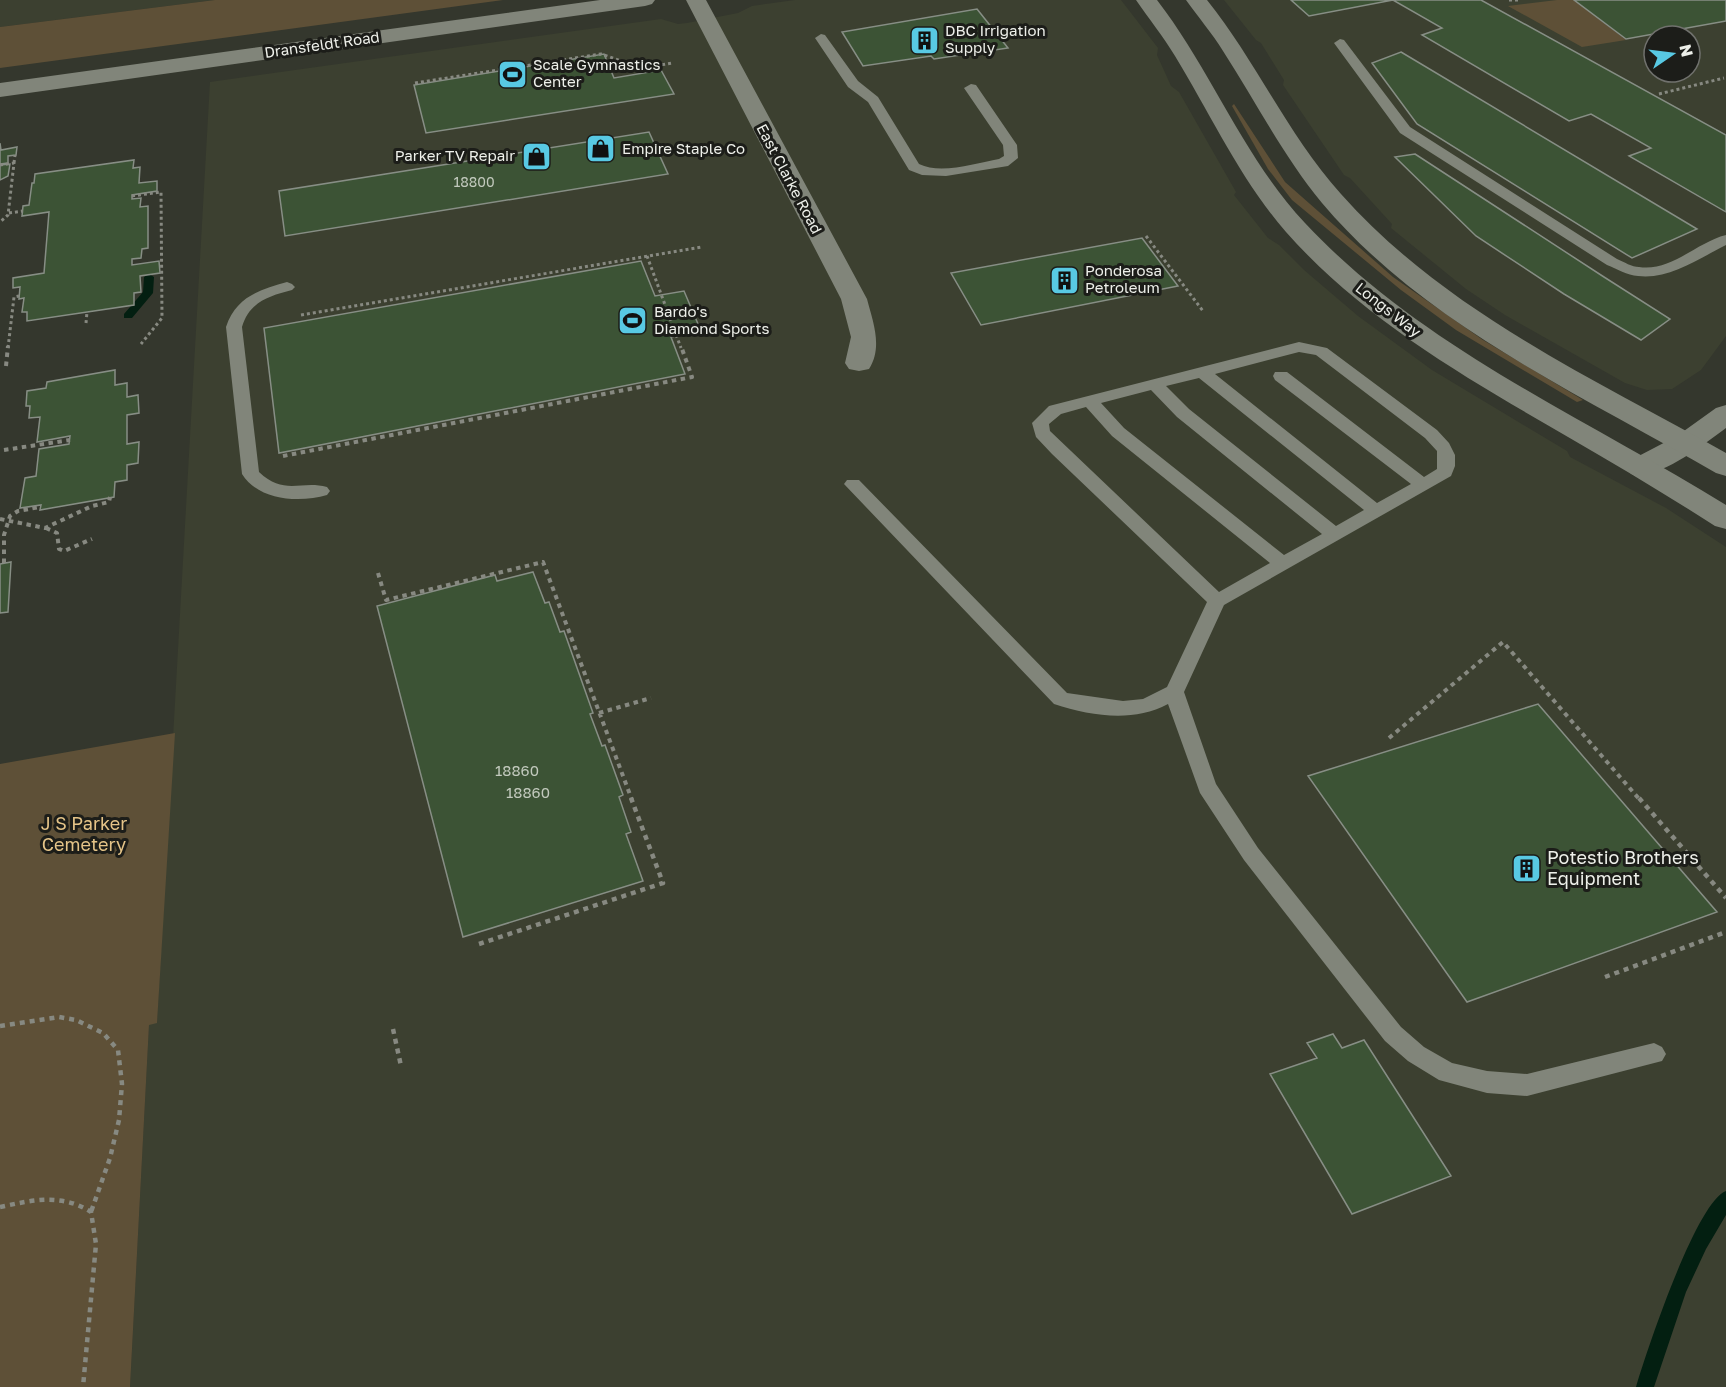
<svg xmlns="http://www.w3.org/2000/svg" width="1726" height="1387" font-family="'Golos Text',sans-serif">
<rect width="100%" height="100%" fill="#34372d"/>
<path fill="#3c4030" fill-rule="evenodd" d="M0 0H215L0 27Z
M795 0H1121L1158 48 1157 55 1171 86 1179 92 1236 192 1234 195 1268 238 1279 245 1304 270 1358 316 1432 370 1567 451 1570 457 1666 508 1726 547V1387H130L149 1024 157 1022 210 82 661 19 678 24 687 23 738 13 752 6Z
M1224 0H1726V336L1701 370 1672 389 1647 390 1625 383 1505 315 1466 289 1391 228 1392 224 1350 178 1344 175 1283 85 1284 80 1261 43 1256 40ZM1654 36H1690V72H1654Z"/>
<path fill="#5e5037" d="M215 0H503L0 68V27Z
M1557 0H1574L1626 40 1582 47 1508 6Z
M1234 104 1285 182 1393 277 1483 340 1583 400 1577 402 1456 330 1401 290 1292 200 1268 169 1232 106Z
M175 733 157 1023 149 1025 130 1387H0V764Z"/>
<g fill="none" stroke-linecap="round" stroke-linejoin="round">
<path fill="#031f11" fill-rule="evenodd" d="M149 274 154 277 153 293 132 318H124V314L143 292 144 277Z
M1726 1191V1215L1706 1249 1686 1292 1654 1387H1636C1646 1353 1696 1202 1726 1191Z"/>
</g>
<path fill="#3c5335" stroke="#878e85" stroke-width="1.5" d="M1291 0H1481L1726 135V212L1629 156 1651 148 1591 114 1569 121 1422 35 1442 28 1393 0 1309 16Z
M1574 0H1726V21L1626 39Z
M977 9 1008 48 934 59 931 56 863 66 842 32Z
M1401 52 1697 229 1632 258 1417 124 1372 63Z
M604 54 614 78 661 70 674 94 426 133 414 85Z
M649 132 668 174 285 236 279 191Z
M0 143 1 150 17 147 16 155 8 156V163L0 164Z
M1415 154 1604 277 1670 319 1641 340 1564 294 1476 236 1395 157Z
M134 160 133 168 140 167 139 183 157 181V191L132 195V199L141 198 140 207 148 206V248L142 249 141 258 132 259V265L159 261 160 273 140 276 141 292 134 293V305L27 321V312H22L24 298 19 299 20 287 13 288V278L44 273 49 212 22 216 23 206 29 205 32 183H34L35 174Z
M10 164 8 176 0 180V165Z
M1142 238 1178 286 981 325 951 273Z
M641 261 655 296 684 291 701 331 671 337 685 374 279 453 264 328Z
M115 370V385L127 383V397L138 395 139 413 127 415V444L139 442 138 463 127 465V480L115 482 114 497 40 510 41 505 20 508 25 478 36 476 39 449 69 444 70 436 37 442 40 417 29 418 30 406H26L27 391 46 388 47 382Z
M11 562 8 612 0 613V564Z
M533 572 545 603 549 602 560 632 564 631 593 713 590 714 602 746 605 745 623 795 619 797 631 832 626 834 643 881 463 937 377 606 495 575 497 581Z
M1538 704 1717 912 1467 1002 1308 776Z
M1333 1034 1342 1048 1364 1040 1451 1176 1352 1214 1270 1074 1317 1058 1307 1043Z"/>
<g fill="none" stroke-linecap="round" stroke-linejoin="round">
<path stroke="#878981" stroke-width="3" stroke-dasharray="3 3" stroke-linecap="butt" d="M1509 0H1521
M415 83 601 54 642 68 672 63
M1659 94 1724 78
M14 163 15 155
M0 165 14 163 8 215 0 222
M132 196 161 192 162 318 141 344
M9 213 23 211
M1146 236 1203 311
M647 256 681 348
M301 315 702 247
M86 323 87 312
M8 348 14 297 19 296"/>
<path stroke="#878981" stroke-width="4" stroke-dasharray="4.5 4.5" stroke-linecap="butt" d="M6 366 8 346
M4 450 70 440
M283 456 692 377 681 346
M0 519 45 528 92 506 109 502 110 497
M46 528 57 533 59 549 64 551 92 539
M4 563V535L10 516 18 511 40 507
M378 573 386 600 543 562 632 800
M599 713 651 698
M1389 738 1503 642 1640 800"/>
<path stroke="#878981" stroke-width="4.5" stroke-dasharray="5 5" stroke-linecap="butt" d="M1639 798 1726 898
M479 944 663 883 631 798
M1605 977 1726 932
M0 1026 59 1017 76 1020 103 1033 118 1050 122 1084 119 1120 110 1158 91 1212
M393 1029 401 1066
M0 1207C33 1200 61 1193 91 1212L96 1244 83 1387"/>
<path fill="#81857a" fill-rule="evenodd" d="M821 34 825 35 858 81 878 97 919 164C941 175 976 163 999 159L1004 156 1003 145 964 88 971 84 976 85 1017 145 1018 158 1008 166 946 176 922 175 909 170 868 102 848 87 815 38Z
M1340 39 1344 40 1410 127 1617 259C1624 262 1632 267 1639 267 1671 272 1697 242 1726 235V245C1700 258 1669 280 1638 276 1627 275 1617 269 1607 265L1400 133 1334 43Z
M287 282 292 284 295 287 292 290C269 296 249 302 242 327L259 472C284 496 301 480 327 487L330 491 327 495C300 503 259 501 242 474L226 327C236 297 259 290 287 282Z
M1299 342 1327 348 1437 430 1449 443 1455 455V466L1451 476 1224 605 1184 692 1216 784 1258 848 1401 1027 1424 1047 1452 1063 1487 1071 1527 1074 1654 1043 1662 1047 1666 1054 1662 1061 1527 1096 1487 1093 1439 1080 1408 1061 1385 1041 1244 860 1200 793 1168 704C1132 723 1092 716 1054 704L844 484 847 480H859L1067 693 1123 701 1143 699 1167 687 1207 602 1052 454 1036 437 1032 423 1049 406ZM1299 352 1316 355 1425 438 1437 451V469L1424 477 1287 372H1275L1273 376 1275 380 1411 484 1377 503 1215 374ZM1199 378 1364 510 1336 526 1189 409 1166 386ZM1151 390 1177 417 1322 534 1284 555 1124 428 1101 403ZM1086 407 1112 436 1270 563 1219 592 1050 431 1049 424 1061 414Z"/>
<path fill="#81857a" fill-rule="evenodd" d="M686 0H706L867 299C873 322 883 347 869 369L859 371 849 369 845 363 851 337 841 299Z
M1726 405V428C1704 444 1658 481 1631 474L1627 467 1631 460 1677 436 1716 408Z"/>
<path fill="#81857a" fill-rule="evenodd" d="M600 0H655L652 4 645 6 0 97V83Z
M1136 0H1157C1211 70 1244 158 1305 223 1421 347 1583 417 1726 505V529L1715 526C1667 495 1618 466 1568 437 1468 379 1364 320 1286 232 1240 179 1211 115 1175 56 1163 36 1149 19 1136 0Z
M1186 0H1207C1256 61 1288 135 1341 194 1445 311 1592 378 1726 453V476L1716 473C1580 394 1425 325 1322 203 1283 156 1256 102 1223 51 1212 33 1198 17 1186 0Z"/>
</g>
<defs>
<symbol id="building-square" viewBox="-11 -11 22 22"><rect x="-9" y="-9" width="18" height="18" rx="4" fill="#58c9e3" stroke="#1c1d19"/><path d="M-4-6H4V6H1V3H-1V6H-4ZM-2.5-4.3h1.7v1.8h-1.7ZM.8-4.3h1.7v1.8H.8ZM-2.5-1h1.7V.8h-1.7ZM.8-1h1.7V.8H.8Z" fill="#111"/></symbol>
<symbol id="stadium-square" viewBox="-11 -11 22 22"><rect x="-9" y="-9" width="18" height="18" rx="4" fill="#58c9e3" stroke="#1c1d19"/><path d="M0-5a6.5 5 0 1 0 0 10a6.5 5 0 1 0 0-10ZM-3.5-1.8h7v3.6h-7Z" fill="#111"/></symbol>
<symbol id="shop-square" viewBox="-11 -11 22 22"><rect x="-9" y="-9" width="18" height="18" rx="4" fill="#58c9e3" stroke="#1c1d19"/><path d="M-5-2.5h2.3a2.7 3.5 0 0 1 5.4 0H5L5.5 6h-11ZM-1.5-2.5h3a1.5 2.3 0 0 0-3 0Z" fill="#111"/></symbol>
</defs>
<g fill-rule="evenodd">
<use href="#building-square" x="908" y="24" width="33" height="33"/>
<use href="#stadium-square" x="496" y="58" width="33" height="33"/>
<use href="#shop-square" x="584" y="132" width="33" height="33"/>
<use href="#shop-square" x="520" y="140" width="33" height="33"/>
<use href="#building-square" x="1048" y="264" width="33" height="33"/>
<use href="#stadium-square" x="616" y="304" width="33" height="33"/>
<use href="#building-square" x="1510" y="852" width="33" height="33"/>
</g>
<g text-anchor="middle" stroke-width="6" stroke-linejoin="round" paint-order="stroke">
<g font-size="14" fill="#c2c9bd">
<text x="474" y="187">18800</text>
</g>
<g font-size="15" fill="#eef0ea" stroke="#1c1d19" text-anchor="start">
<text x="945" y="36">DBC Irrigation<tspan x="945" dy="17">Supply</tspan></text>
<text x="533" y="70">Scale Gymnastics<tspan x="533" dy="17">Center</tspan></text>
<text x="622" y="154">Empire Staple Co</text>
<text x="515" y="161" text-anchor="end">Parker TV Repair</text>
<text x="1085" y="276">Ponderosa<tspan x="1085" dy="17">Petroleum</tspan></text>
<text x="654" y="317">Bardo's<tspan x="654" dy="17">Diamond Sports</tspan></text>
</g>
<g font-size="15" fill="#eef0ea" stroke="#1c1d19">
<text transform="translate(322 45) rotate(-8)" y="5">Dransfeldt Road</text>
<text transform="translate(789 179) rotate(62)" y="5">East Clarke Road</text>
<text transform="translate(1388 310) rotate(38)" y="5">Longs Way</text>
</g>
<g font-size="15" fill="#c2c9bd">
<text x="517" y="776">18860</text>
<text x="528" y="798">18860</text>
</g>
<g font-size="18" fill="#e5c488" stroke="#1c1d19">
<text x="84" y="830">J S Parker<tspan x="84" dy="21">Cemetery</tspan></text>
</g>
<g font-size="18" fill="#eef0ea" stroke="#1c1d19" text-anchor="start">
<text x="1547" y="864">Potestio Brothers<tspan x="1547" dy="21">Equipment</tspan></text>
</g>
</g>
<g transform="translate(1672 54) rotate(76)"><circle r="28" fill="#1c1d19" stroke="#70716d" stroke-width="1.5"/>
<path d="M0-4.5L10 22L0 15L-10 22Z" fill="#58c9e3"/>
<text y="-9" font-size="16" font-weight="bold" text-anchor="middle" fill="#eef0ea">N</text>
</g>
</svg>
